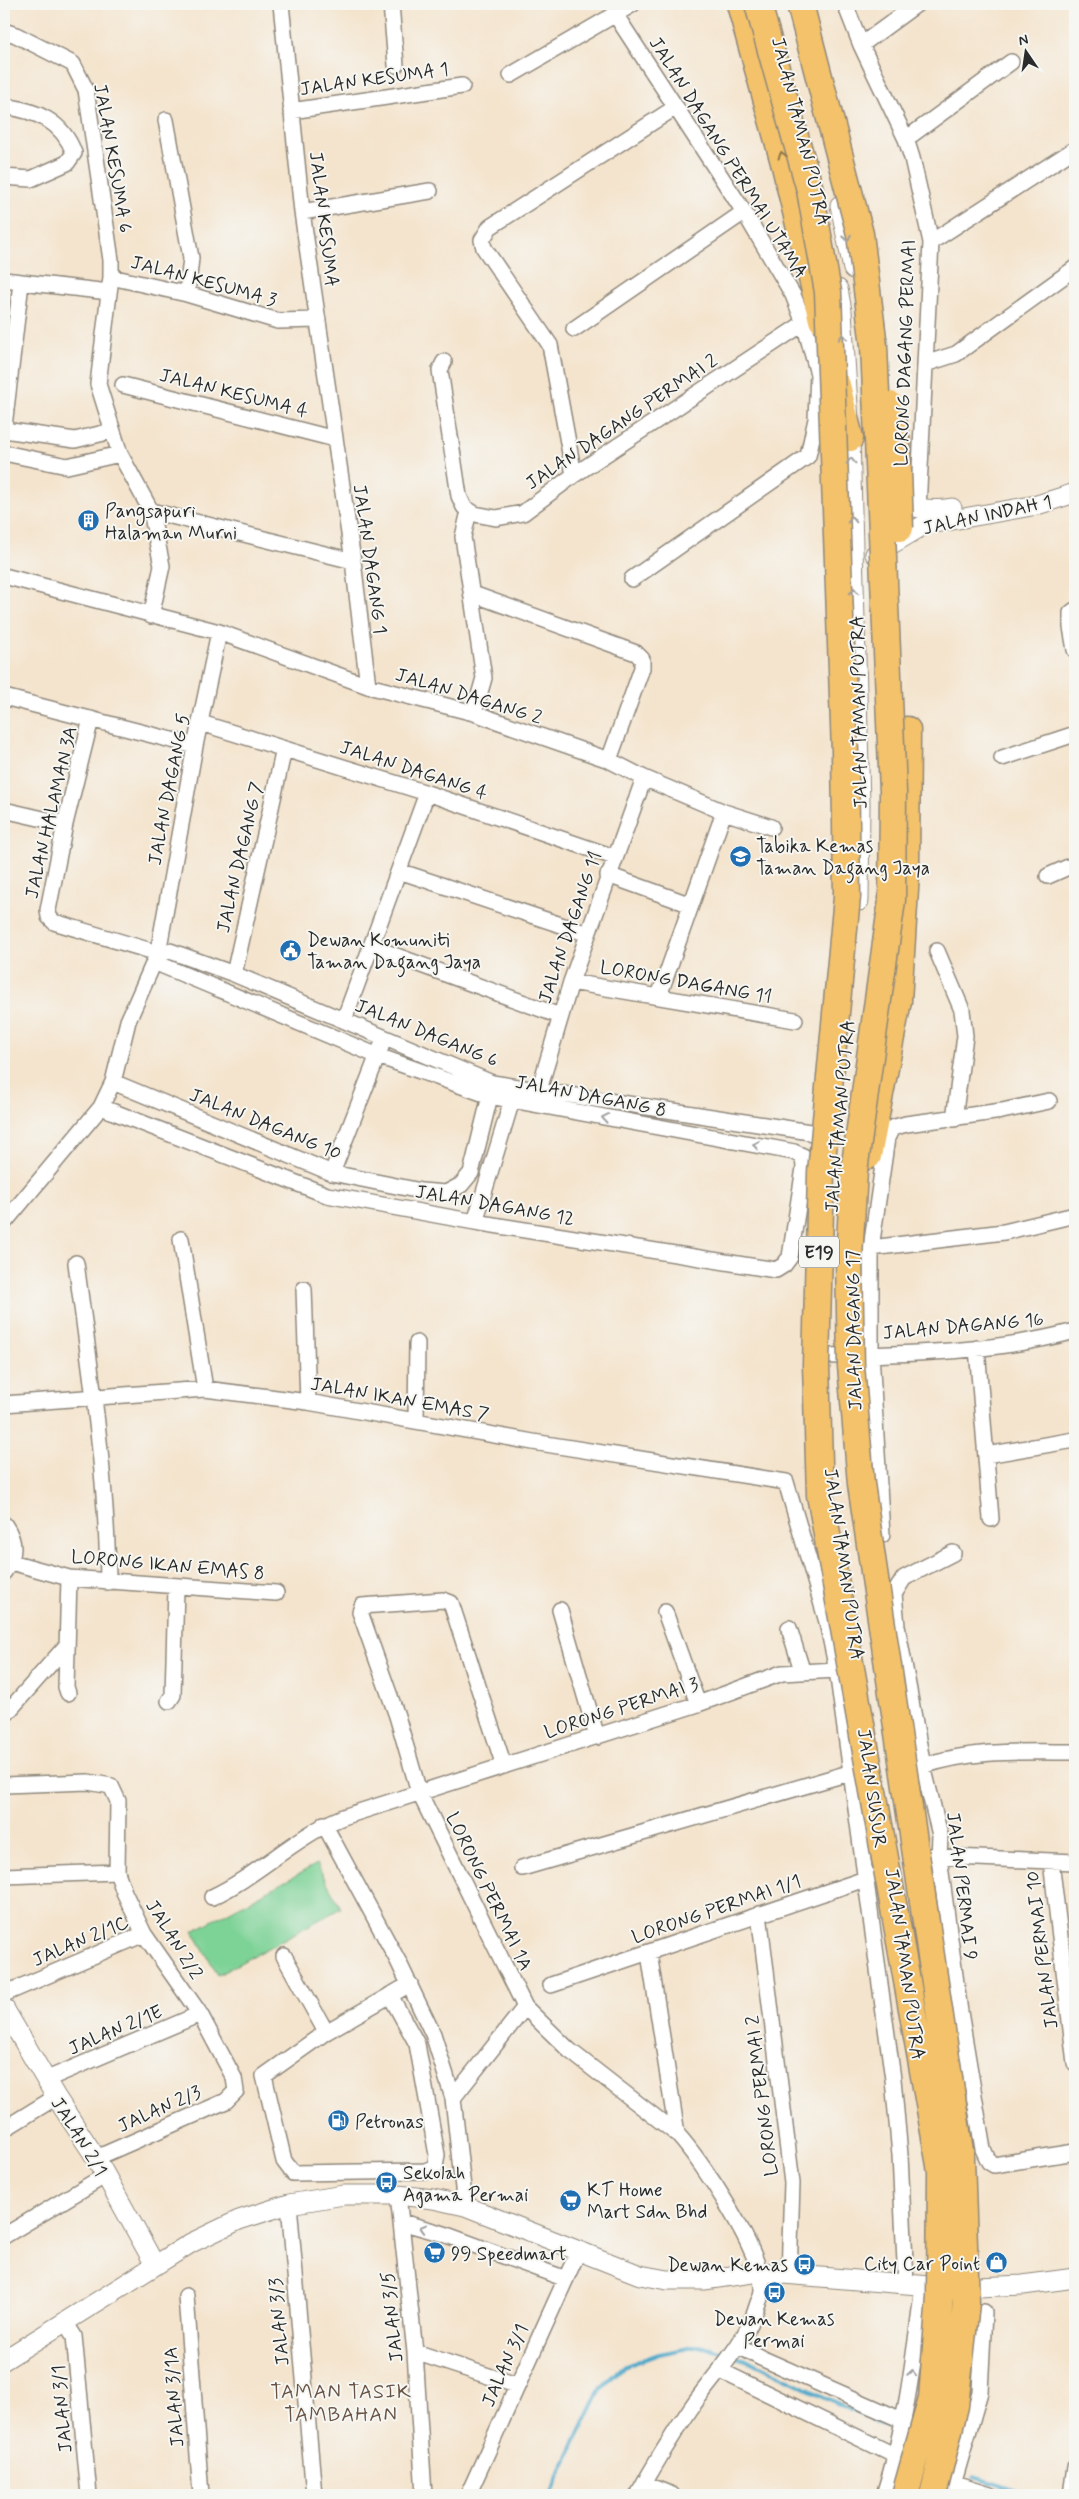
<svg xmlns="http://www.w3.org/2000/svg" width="1079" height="2499" font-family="Mynerve,sans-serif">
<rect width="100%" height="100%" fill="#f6f6f2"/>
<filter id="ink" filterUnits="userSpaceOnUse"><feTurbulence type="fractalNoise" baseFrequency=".02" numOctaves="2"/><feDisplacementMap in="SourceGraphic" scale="10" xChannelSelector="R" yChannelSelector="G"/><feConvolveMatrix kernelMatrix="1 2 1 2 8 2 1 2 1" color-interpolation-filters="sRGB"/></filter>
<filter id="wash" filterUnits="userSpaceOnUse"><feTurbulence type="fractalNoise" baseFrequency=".0096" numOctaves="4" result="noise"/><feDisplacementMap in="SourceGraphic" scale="20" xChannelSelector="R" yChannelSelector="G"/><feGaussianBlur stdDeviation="1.12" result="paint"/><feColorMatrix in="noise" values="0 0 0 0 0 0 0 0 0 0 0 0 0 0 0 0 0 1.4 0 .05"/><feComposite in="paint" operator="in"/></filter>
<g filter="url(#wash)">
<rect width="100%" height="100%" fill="#f4e4cd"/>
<path fill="#7dd296" stroke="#547e60" d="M317 1864 341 1908 218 1975 193 1931Z"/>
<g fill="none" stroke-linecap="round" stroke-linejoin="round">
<path stroke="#4ca8ca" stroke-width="4" d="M735 2356 746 2359 886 2427
M974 2476 1032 2495
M550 2495 601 2388 623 2367 659 2354 699 2346 728 2354"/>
</g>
</g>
<g filter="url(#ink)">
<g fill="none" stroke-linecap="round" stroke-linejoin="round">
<defs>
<path id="minor" d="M281 4 302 212 353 561 368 686
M391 4 396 65
M845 4 861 45 906 139 912 158 931 242 918 509
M615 14 744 212 793 295 804 323 818 374 816 419 808 456 632 579
M4 31 16 35 73 64 86 90 111 260V277L98 384 120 454 151 511 162 566 151 616
M861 45 917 4
M511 75 633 4
M4 106C36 111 62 120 74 153L67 163 31 179 4 177
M291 111 462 86
M166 120 191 258 187 294
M906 139 1011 62
M302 212 430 191
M931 242 1075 149
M111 277 187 294 278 321 318 320
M4 280 109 292
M574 329 744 212
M444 362 440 370 459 496 464 507 475 514 496 518 523 513 574 475 804 323
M925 364 956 354 1075 268
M123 385 335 439
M4 426 21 283
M4 430 75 440 112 431
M4 453 67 466 120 454
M574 475 550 345 484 248 482 240 490 227 676 107
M151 511 353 561
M469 511 463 537 484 678 474 713
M4 576 219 632 368 686 474 713 609 760 644 778 724 812 771 827
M473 594 636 653 642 659V668L609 760
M1075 610 1071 613V627L1075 650
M4 697 195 746
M91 719 65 824 48 910 49 917 54 922 158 953 170 951 234 974 492 1083 810 1132 827 1145
M201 723 427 793 614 857
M1002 758 1075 734
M4 810 65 824
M399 871 588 934
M608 875 691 905
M1048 876 1075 864
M372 947 560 1016
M937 951 962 1010 965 1036 954 1119
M234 974 284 749
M571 982 795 1020
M659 996 724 812
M344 1020 427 793
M113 1082 332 1173 421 1191 446 1193 461 1185 471 1173 490 1096
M539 1090 571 982 644 778
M101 1107 327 1195 475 1222 776 1270 784 1265 790 1257 804 1168 803 1156 794 1152 490 1096 378 1056 154 962
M332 1173 381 1047
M475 1222 512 1100
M4 1223 101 1107 113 1082 128 1021 158 953 195 746 219 632
M181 1239 205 1389
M871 1248 1004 1232 1075 1215
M76 1263C90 1368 107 1475 108 1582
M304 1289 308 1402
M977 1348 991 1519
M824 1356C907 1354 994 1353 1075 1331
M4 1404 205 1389 308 1402 533 1442 786 1482 827 1622 837 1670 893 2079 900 2155 906 2284
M416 1420 417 1343
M986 1455 1075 1440
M4 1524C16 1541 16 1555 4 1572
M882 1535 871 1354V1248L887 1138 892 1128 906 1124 1002 1111 1049 1101
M953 1553 904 1578 894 1594 897 1626 923 1766 940 1835 939 1858 960 2012 983 2149 989 2162 994 2165 1075 2152
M11 1562 69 1578 276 1593
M560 1610 597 1737
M665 1612 698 1704
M789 1628 802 1670
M68 1693 66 1687 69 1578
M169 1701 173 1695 176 1588
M6 1714 67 1645
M923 1766C974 1749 1022 1752 1075 1752
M4 1785 88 1782 111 1786 118 1801 117 1872 124 1892 144 1934 200 2014 234 2078 236 2091 226 2101 96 2158
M324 1824 398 1961 433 2034 453 2098 465 2206
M930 1856 1075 1862
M1051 1861 1075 2063
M522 1868 849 1773
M4 1876 117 1872
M212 1897C259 1875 295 1836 343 1817L698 1704 782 1673 837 1670
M759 1914 792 2183 789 2275
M649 1953 677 2134
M284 1956 326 2032
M551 1985 874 1876
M4 1994 144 1934
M390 1995 417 2044 437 2155 435 2167 425 2171 293 2173 284 2161 264 2076 326 2032 410 1984
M525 2007 569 2050 677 2134C702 2161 763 2253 762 2289 762 2293 760 2299 758 2303 746 2345 715 2373 691 2408 672 2436 654 2465 638 2495
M45 2080 200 2014
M453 2098 525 2007 419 1792 397 1716 360 1612 362 1606 443 1600 451 1603 504 1766
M4 2129 56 2097
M398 2195 415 2352 424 2495
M289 2204 314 2495
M401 2222 444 2234 566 2279
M4 2236 106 2175
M186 2296 201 2495
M65 2322 74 2336 89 2495
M739 2346 761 2358 904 2421
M415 2352 516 2385
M719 2370 896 2456
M644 2484 672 2495
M955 2484 990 2495
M468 2495 578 2252
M884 2495C906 2427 914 2357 923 2286
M950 2495 980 2392 984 2312
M1071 2495 1075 2466"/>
<path id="tertiary" d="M840 205 853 269
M838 289 842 311 850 438 860 804 859 901
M889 499C911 507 928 512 952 508
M875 554 924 525 1037 505 1075 493
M4 2008 56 2097 96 2158 155 2265
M4 2360 191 2243 239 2220 289 2204 344 2195H398L433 2199 465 2206 640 2275 667 2280H704L759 2272 955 2288 1023 2285 1075 2278"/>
<path id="motorway" d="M740 4 785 166 822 320
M837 385 850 438
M868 1156 898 1001 906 874 907 730"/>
</defs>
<use href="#minor" stroke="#90887c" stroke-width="18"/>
<use href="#tertiary" stroke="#90887c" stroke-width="21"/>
<use href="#motorway" stroke="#90887c" stroke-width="29"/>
<use href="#minor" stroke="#fff" stroke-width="15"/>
<use href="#tertiary" stroke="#fff" stroke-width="19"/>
<use href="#motorway" stroke="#f3c26a" stroke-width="26"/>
<defs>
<path id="motorway-bridge" d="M758 4 810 190 828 292 845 752 847 897 821 1172 816 1365 820 1495 941 2171 940 2296 932 2398 905 2495
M800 4 860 234 874 346 893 792 892 900 854 1171 849 1258 851 1366 861 1484 961 2158 966 2303 955 2406 933 2495
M890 405 897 443 900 528"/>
</defs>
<use href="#motorway-bridge" stroke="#90887c" stroke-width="29" stroke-linecap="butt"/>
<use href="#motorway-bridge" stroke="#f3c26a" stroke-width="26"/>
</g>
<defs><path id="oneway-chevron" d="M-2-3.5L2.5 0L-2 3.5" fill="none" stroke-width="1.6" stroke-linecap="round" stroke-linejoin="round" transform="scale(1.25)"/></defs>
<use stroke="#8f764a" href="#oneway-chevron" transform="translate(782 155) rotate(-106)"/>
<g stroke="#a0a0a0">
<use href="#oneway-chevron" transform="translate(847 238) rotate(79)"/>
<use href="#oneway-chevron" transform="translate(843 337) rotate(-94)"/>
<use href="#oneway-chevron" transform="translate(851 461) rotate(-92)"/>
<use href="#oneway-chevron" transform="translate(852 520) rotate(-92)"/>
<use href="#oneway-chevron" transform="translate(854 591) rotate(-91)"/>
<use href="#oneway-chevron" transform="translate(605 1118) rotate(-169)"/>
<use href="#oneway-chevron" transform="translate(756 1145) rotate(-170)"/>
<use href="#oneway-chevron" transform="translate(423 2228) rotate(-164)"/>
<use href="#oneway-chevron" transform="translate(912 2373) rotate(-81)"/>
</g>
</g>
<defs>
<symbol id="building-disc" viewBox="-11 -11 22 22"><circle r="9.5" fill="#1f6fb2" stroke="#f6f6f2"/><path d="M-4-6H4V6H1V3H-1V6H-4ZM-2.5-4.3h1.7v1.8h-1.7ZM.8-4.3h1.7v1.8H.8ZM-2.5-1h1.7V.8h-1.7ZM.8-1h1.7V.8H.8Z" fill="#fff"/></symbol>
<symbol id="school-disc" viewBox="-11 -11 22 22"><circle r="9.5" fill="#1f6fb2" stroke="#f6f6f2"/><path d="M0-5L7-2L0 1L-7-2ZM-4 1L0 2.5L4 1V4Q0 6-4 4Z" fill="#fff"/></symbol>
<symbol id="civic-disc" viewBox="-11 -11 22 22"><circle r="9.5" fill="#1f6fb2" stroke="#f6f6f2"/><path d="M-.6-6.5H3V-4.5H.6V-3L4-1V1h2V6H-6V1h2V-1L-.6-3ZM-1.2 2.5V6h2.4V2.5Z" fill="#fff"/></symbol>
<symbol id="fuel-disc" viewBox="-11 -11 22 22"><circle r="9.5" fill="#1f6fb2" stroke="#f6f6f2"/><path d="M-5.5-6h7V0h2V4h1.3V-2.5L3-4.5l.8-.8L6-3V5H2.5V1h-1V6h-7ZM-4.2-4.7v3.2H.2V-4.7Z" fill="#fff"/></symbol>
<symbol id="bus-disc" viewBox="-11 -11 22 22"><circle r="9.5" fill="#1f6fb2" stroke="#f6f6f2"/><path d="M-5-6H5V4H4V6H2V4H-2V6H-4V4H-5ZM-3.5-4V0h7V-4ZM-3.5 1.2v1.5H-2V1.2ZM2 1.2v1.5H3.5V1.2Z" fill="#fff"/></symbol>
<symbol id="supermarket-disc" viewBox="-11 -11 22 22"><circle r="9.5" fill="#1f6fb2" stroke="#f6f6f2"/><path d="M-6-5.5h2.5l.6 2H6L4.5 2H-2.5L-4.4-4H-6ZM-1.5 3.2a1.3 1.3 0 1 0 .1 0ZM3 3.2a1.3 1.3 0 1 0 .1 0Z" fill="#fff"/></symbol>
<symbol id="shop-disc" viewBox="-11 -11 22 22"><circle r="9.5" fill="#1f6fb2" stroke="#f6f6f2"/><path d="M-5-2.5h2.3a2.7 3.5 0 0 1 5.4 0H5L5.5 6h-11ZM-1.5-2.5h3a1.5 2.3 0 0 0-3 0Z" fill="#fff"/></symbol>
</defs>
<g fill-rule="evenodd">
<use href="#building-disc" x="76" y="508" width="25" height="25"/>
<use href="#school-disc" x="728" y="844" width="25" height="25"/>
<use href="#civic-disc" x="278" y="938" width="25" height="25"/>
<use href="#fuel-disc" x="326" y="2108" width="25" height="25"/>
<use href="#bus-disc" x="374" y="2170" width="25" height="25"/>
<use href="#supermarket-disc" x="558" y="2188" width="25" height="25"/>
<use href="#supermarket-disc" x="422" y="2240" width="25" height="25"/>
<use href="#shop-disc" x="984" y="2250" width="25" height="25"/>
<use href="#bus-disc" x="792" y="2252" width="25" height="25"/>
<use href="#bus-disc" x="762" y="2280" width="25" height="25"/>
</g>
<g text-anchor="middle" stroke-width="4" stroke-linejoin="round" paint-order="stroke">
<rect fill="#f6f6f2" stroke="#686867" stroke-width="1" x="799" y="1236.5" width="40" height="31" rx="4"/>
<g font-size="18" font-weight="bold" fill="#2b2b2b">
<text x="819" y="1258">E19</text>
</g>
<g font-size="19" fill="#2b2b2b" stroke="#f6f6f2">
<text transform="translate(374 78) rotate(-8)" y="7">JALAN KESUMA 1</text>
<text transform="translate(802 131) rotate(76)" y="7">JALAN TAMAN PUTRA</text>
<text transform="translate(729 157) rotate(58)" y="7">JALAN DAGANG PERMAI UTAMA</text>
<text transform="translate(114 158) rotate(80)" y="7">JALAN KESUMA 6</text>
<text transform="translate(325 219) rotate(83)" y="7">JALAN KESUMA</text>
<text transform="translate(204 280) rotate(15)" y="7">JALAN KESUMA 3</text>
<text transform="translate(904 353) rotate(-88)" y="7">LORONG DAGANG PERMAI</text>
<text transform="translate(234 392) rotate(14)" y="7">JALAN KESUMA 4</text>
<text transform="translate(621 421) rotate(-34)" y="7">JALAN DAGANG PERMAI 2</text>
<text transform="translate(987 514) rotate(-12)" y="7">JALAN INDAH 1</text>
<text transform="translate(371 559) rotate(82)" y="7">JALAN DAGANG 1</text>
<text transform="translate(469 695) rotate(17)" y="7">JALAN DAGANG 2</text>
<text transform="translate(858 712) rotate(-91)" y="7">JALAN TAMAN PUTRA</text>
<text transform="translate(414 769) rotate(18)" y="7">JALAN DAGANG 4</text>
<text transform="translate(168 789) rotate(-79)" y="7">JALAN DAGANG 5</text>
<text transform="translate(50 812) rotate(-77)" y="7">JALAN HALAMAN 3A</text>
<text transform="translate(239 857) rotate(-77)" y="7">JALAN DAGANG 7</text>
<text transform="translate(569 927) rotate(-71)" y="7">JALAN DAGANG 11</text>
<text transform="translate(686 981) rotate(10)" y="7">LORONG DAGANG 11</text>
<text transform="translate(427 1032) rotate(22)" y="7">JALAN DAGANG 6</text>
<text transform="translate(591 1095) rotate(11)" y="7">JALAN DAGANG 8</text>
<text transform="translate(839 1116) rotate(-85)" y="7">JALAN TAMAN PUTRA</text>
<text transform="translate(266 1123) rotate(22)" y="7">JALAN DAGANG 10</text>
<text transform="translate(495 1204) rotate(10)" y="7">JALAN DAGANG 12</text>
<text transform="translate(963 1325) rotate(-5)" y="7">JALAN DAGANG 16</text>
<text transform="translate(853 1330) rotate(-91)" y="7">JALAN DAGANG 17</text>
<text transform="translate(400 1398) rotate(10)" y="7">JALAN IKAN EMAS 7</text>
<text transform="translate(168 1564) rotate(5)" y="7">LORONG IKAN EMAS 8</text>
<text transform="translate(845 1564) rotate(82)" y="7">JALAN TAMAN PUTRA</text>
<text transform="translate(621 1707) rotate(-18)" y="7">LORONG PERMAI 3</text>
<text transform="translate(873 1788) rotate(82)" y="7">JALAN SUSUR</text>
<text transform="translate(963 1886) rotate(83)" y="7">JALAN PERMAI 9</text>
<text transform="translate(490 1891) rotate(64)" y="7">LORONG PERMAI 1A</text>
<text transform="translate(716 1908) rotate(-19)" y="7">LORONG PERMAI 1/1</text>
<text transform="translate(175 1939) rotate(58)" y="7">JALAN 2/2</text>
<text transform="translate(80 1940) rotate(-23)" y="7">JALAN 2/1C</text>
<text transform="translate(1041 1950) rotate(-97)" y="7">JALAN PERMAI 10</text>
<text transform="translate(906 1964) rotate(82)" y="7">JALAN TAMAN PUTRA</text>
<text transform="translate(115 2029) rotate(-23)" y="7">JALAN 2/1E</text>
<text transform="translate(761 2096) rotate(-97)" y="7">LORONG PERMAI 2</text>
<text transform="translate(159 2108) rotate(-24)" y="7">JALAN 2/3</text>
<text transform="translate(80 2136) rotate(58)" y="7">JALAN 2/1</text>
<text transform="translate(391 2317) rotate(-96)" y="7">JALAN 3/5</text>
<text transform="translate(278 2322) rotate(-95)" y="7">JALAN 3/3</text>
<text transform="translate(504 2365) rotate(-66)" y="7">JALAN 3/1</text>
<text transform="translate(173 2397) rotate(-94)" y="7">JALAN 3/1A</text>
<text transform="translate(61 2409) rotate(-95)" y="7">JALAN 3/1</text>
</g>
<g font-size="19" fill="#2b2b2b" stroke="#f6f6f2" text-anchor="start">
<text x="105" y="517">Pangsapuri<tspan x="105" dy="22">Halaman Murni</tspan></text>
<text x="756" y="852">Tabika Kemas<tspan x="756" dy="22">Taman Dagang Jaya</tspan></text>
<text x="307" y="946">Dewan Komuniti<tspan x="307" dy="22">Taman Dagang Jaya</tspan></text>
<text x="355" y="2128">Petronas</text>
<text x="403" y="2179">Sekolah<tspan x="403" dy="22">Agama Permai</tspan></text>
<text x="587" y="2196">KT Home<tspan x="587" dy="22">Mart Sdn Bhd</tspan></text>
<text x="451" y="2260">99 Speedmart</text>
<text x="980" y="2270" text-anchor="end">City Car Point</text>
<text x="788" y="2271" text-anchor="end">Dewan Kemas</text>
<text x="774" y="2325" text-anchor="middle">Dewan Kemas<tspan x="774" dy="22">Permai</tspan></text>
</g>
<g font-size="20" letter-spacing="1" fill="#685345" stroke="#f6f6f2">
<text x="341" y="2398">TAMAN TASIK<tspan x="341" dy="23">TAMBAHAN</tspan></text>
</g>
</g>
<rect width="1079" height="2499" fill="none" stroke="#f6f6f2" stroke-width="20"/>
<g transform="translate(1026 52) rotate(347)" stroke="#f6f6f2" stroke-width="4" paint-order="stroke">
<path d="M0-4L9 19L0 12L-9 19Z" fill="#2b2b2b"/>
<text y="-8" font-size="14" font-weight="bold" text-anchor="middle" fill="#2b2b2b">N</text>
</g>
</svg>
